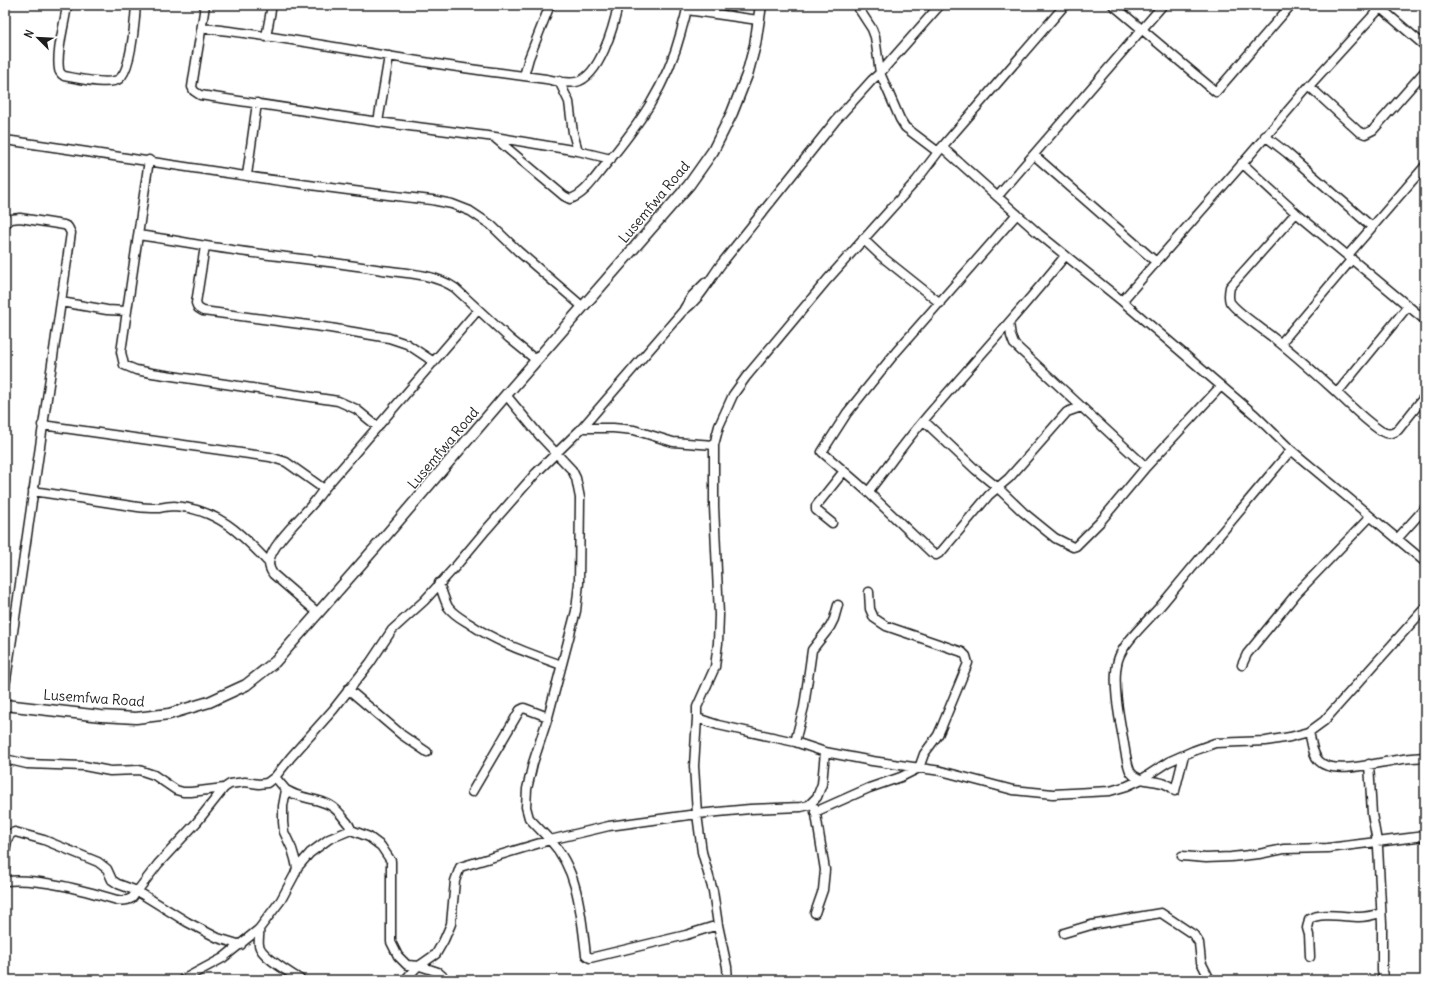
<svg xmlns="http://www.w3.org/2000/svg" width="1430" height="985" font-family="Delius,sans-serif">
<rect width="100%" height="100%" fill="#fff"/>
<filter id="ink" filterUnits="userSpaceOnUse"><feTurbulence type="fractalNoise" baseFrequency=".025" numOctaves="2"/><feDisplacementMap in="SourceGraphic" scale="8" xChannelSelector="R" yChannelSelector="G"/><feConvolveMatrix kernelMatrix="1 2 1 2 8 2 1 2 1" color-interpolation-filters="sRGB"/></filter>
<g filter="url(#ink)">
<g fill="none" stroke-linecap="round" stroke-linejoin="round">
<defs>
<path id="minor" d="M67 5C65 23 56 51 59 69 59 72 61 74 64 76 76 78 109 86 119 79 131 71 135 20 136 5
M205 5C201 33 196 60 192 87L194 91 200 95 378 122 495 137 578 151 611 159
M859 5V9L872 29 875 37 880 73 900 119 905 127 938 152
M1113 5 1216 92 1291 5
M1377 5 1425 46
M687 10 758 20
M202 28C302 38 401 61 501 73 516 75 531 77 546 79 555 81 567 84 576 82 600 77 614 25 618 5
M266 37 272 5
M524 76 529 58 550 5
M559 81 569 102 573 133 578 151
M1309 86 1358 131 1365 134 1373 130 1425 71
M378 122 389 56
M1265 136 1287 153 1372 227
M495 138 564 196 570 199C584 195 594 179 603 168 638 126 667 86 681 32 683 23 687 14 687 5
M5 140C147 160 289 185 432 200L452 204 470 211 491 225 518 251 583 307
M942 147 1039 234 1122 301 1255 415 1291 450 1425 562
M1034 155 1156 262
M149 160 121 352 124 365 136 370 152 373 338 401 356 409 378 427
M1242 163 1296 213 1425 320
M247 175 257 103
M998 196 1163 5
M1296 213 1230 287C1229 292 1228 297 1230 302 1236 311 1254 323 1263 330 1288 348 1312 370 1335 391 1350 405 1364 420 1381 431 1388 435 1392 434 1398 430L1425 396
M1017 214 896 352 847 413 822 452 868 492 931 552 936 555 941 552 989 495 1009 478 1067 412 1081 407
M5 224 11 219 20 218 64 225 68 227 71 233 5 687
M139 235C180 241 221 249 262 254 302 259 342 263 382 270 407 273 434 274 455 288L509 338 536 360
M863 239 881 256 940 303
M205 246 196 303 198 308 203 311 330 328 389 338 407 344 434 362
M1348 255 1425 166
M1122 301 1237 170 1309 86 1380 8
M61 302 107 310 126 311
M684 309 692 296 705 283
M1009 323 1011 336 1014 344 1146 467
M1281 343 1352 259
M1337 393 1408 306
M506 395 540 436 572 470 576 478 580 498 579 583 576 611 548 717 533 763 527 789 526 807 529 818 550 840 609 826 697 814 694 766 697 718V707L715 667 718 643 719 615 714 506V445L719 426 733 395 746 377 827 280 916 181 942 147 1065 5
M924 421 976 470 998 488 1023 512 1055 538 1073 547 1076 546 1100 522 1146 467 1221 386
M42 425 270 457 286 462 324 489
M582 428H613L634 430 673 442 714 445
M33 491 138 507C145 508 152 508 159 508 164 507 169 506 174 506 217 509 241 533 269 563
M868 492C887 468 904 443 924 420 971 365 1020 312 1065 256
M832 523 816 510V506L844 471
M1397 539 1425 508
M439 583C442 591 444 599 448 607 454 615 462 619 470 624 498 643 529 653 561 665
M318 613 273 574C271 571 269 567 269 563 270 545 303 516 315 501 318 497 321 493 324 489L478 310
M1242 665 1247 654 1296 594 1370 517
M348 689 402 735 427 752
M697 718 718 725 795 742 825 752 872 761 941 771 1013 790 1053 794 1110 791 1127 786 1142 779 1168 762 1193 751 1215 743 1266 741 1290 737 1309 732 1324 721 1425 608
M1309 732C1312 742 1312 754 1319 761 1333 776 1379 762 1397 760 1406 758 1416 758 1425 757
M795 742 804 707 812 650 830 627 834 619 838 605
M5 759 27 764 84 766 110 771 139 770 154 775 176 790 183 792H191L224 788
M1369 764 1372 814 1378 847 1382 924V971L1384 980
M286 790C290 792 295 795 300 796 320 802 331 800 345 820 348 823 350 826 351 830
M1175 791C1164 776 1138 786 1130 771 1126 761 1125 749 1123 738 1119 717 1112 681 1118 660 1123 642 1150 619 1163 603 1205 552 1248 501 1291 450
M1175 791 1184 755
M472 792 520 710 524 708 548 717
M815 808 825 870 823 890 815 913
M815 812 869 788 901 777 919 768 924 754 938 735 942 726 968 663 966 656 962 652 886 626 874 618 870 609 869 592
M1182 856 1206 858 1231 857 1259 854 1284 849 1328 848 1425 836
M5 866C6 857 3 834 15 832L44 840 98 862 107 869 112 880 118 884 137 891 187 922 218 938 241 945
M297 868 310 853 329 839 351 830 369 837 381 846 391 861V942L398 956 407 965 420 966 438 972 447 980
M5 881C41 878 83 890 117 900 123 901 127 901 132 898L158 864 197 822 224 788 230 784 245 782 259 784 267 783 275 777
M259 929C260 934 258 940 259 945 261 957 291 973 301 980
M1064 933 1091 925 1161 913 1194 935 1199 943 1201 962 1210 980
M1310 957 1309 935 1307 928 1309 919C1321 912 1345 917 1359 917 1367 917 1374 915 1381 913
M182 980 223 958 259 929 281 900 295 874 297 868 295 859 292 849 284 832 283 822V806L286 790 275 777 291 757 333 710 370 663 392 630 424 601 456 566 486 530 536 473 582 428 682 312C702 297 707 283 722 263L836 120 872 80 880 73 940 5
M405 980 416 968 436 954 444 940 451 924 455 881 460 867 550 840C579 871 581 915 586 955L590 958 686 935 718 925
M728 980 727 967 718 925 713 891 702 852 697 814 750 809 801 807 809 805 817 797 822 784 825 752"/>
<path id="tertiary" d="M5 705 101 716 136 718 169 714 209 702 246 685 275 662 376 547 506 395 689 185 713 151 732 113 747 75 755 45 761 5"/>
</defs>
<use href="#minor" stroke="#1c1c1c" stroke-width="11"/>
<use href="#tertiary" stroke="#1c1c1c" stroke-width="13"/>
<use href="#minor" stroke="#fff" stroke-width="8"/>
<use href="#tertiary" stroke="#fff" stroke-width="10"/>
</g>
</g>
<g text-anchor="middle" stroke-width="3" stroke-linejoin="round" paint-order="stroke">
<g font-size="14" fill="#1c1c1c" stroke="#fff">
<text transform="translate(654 202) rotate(-50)" y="5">Lusemfwa Road</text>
<text transform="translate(443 448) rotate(-50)" y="5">Lusemfwa Road</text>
<text transform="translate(94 698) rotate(4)" y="5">Lusemfwa Road</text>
</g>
</g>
<rect width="1430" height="985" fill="none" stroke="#fff" stroke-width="20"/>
<rect x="10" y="10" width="1410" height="965" fill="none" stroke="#1c1c1c" stroke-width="1.5" filter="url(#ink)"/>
<g transform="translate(38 38) rotate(294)" stroke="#ffffff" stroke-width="3" paint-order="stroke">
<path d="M0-3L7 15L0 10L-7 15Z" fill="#1c1c1c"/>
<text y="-6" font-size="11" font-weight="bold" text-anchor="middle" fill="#1c1c1c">N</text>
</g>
</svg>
